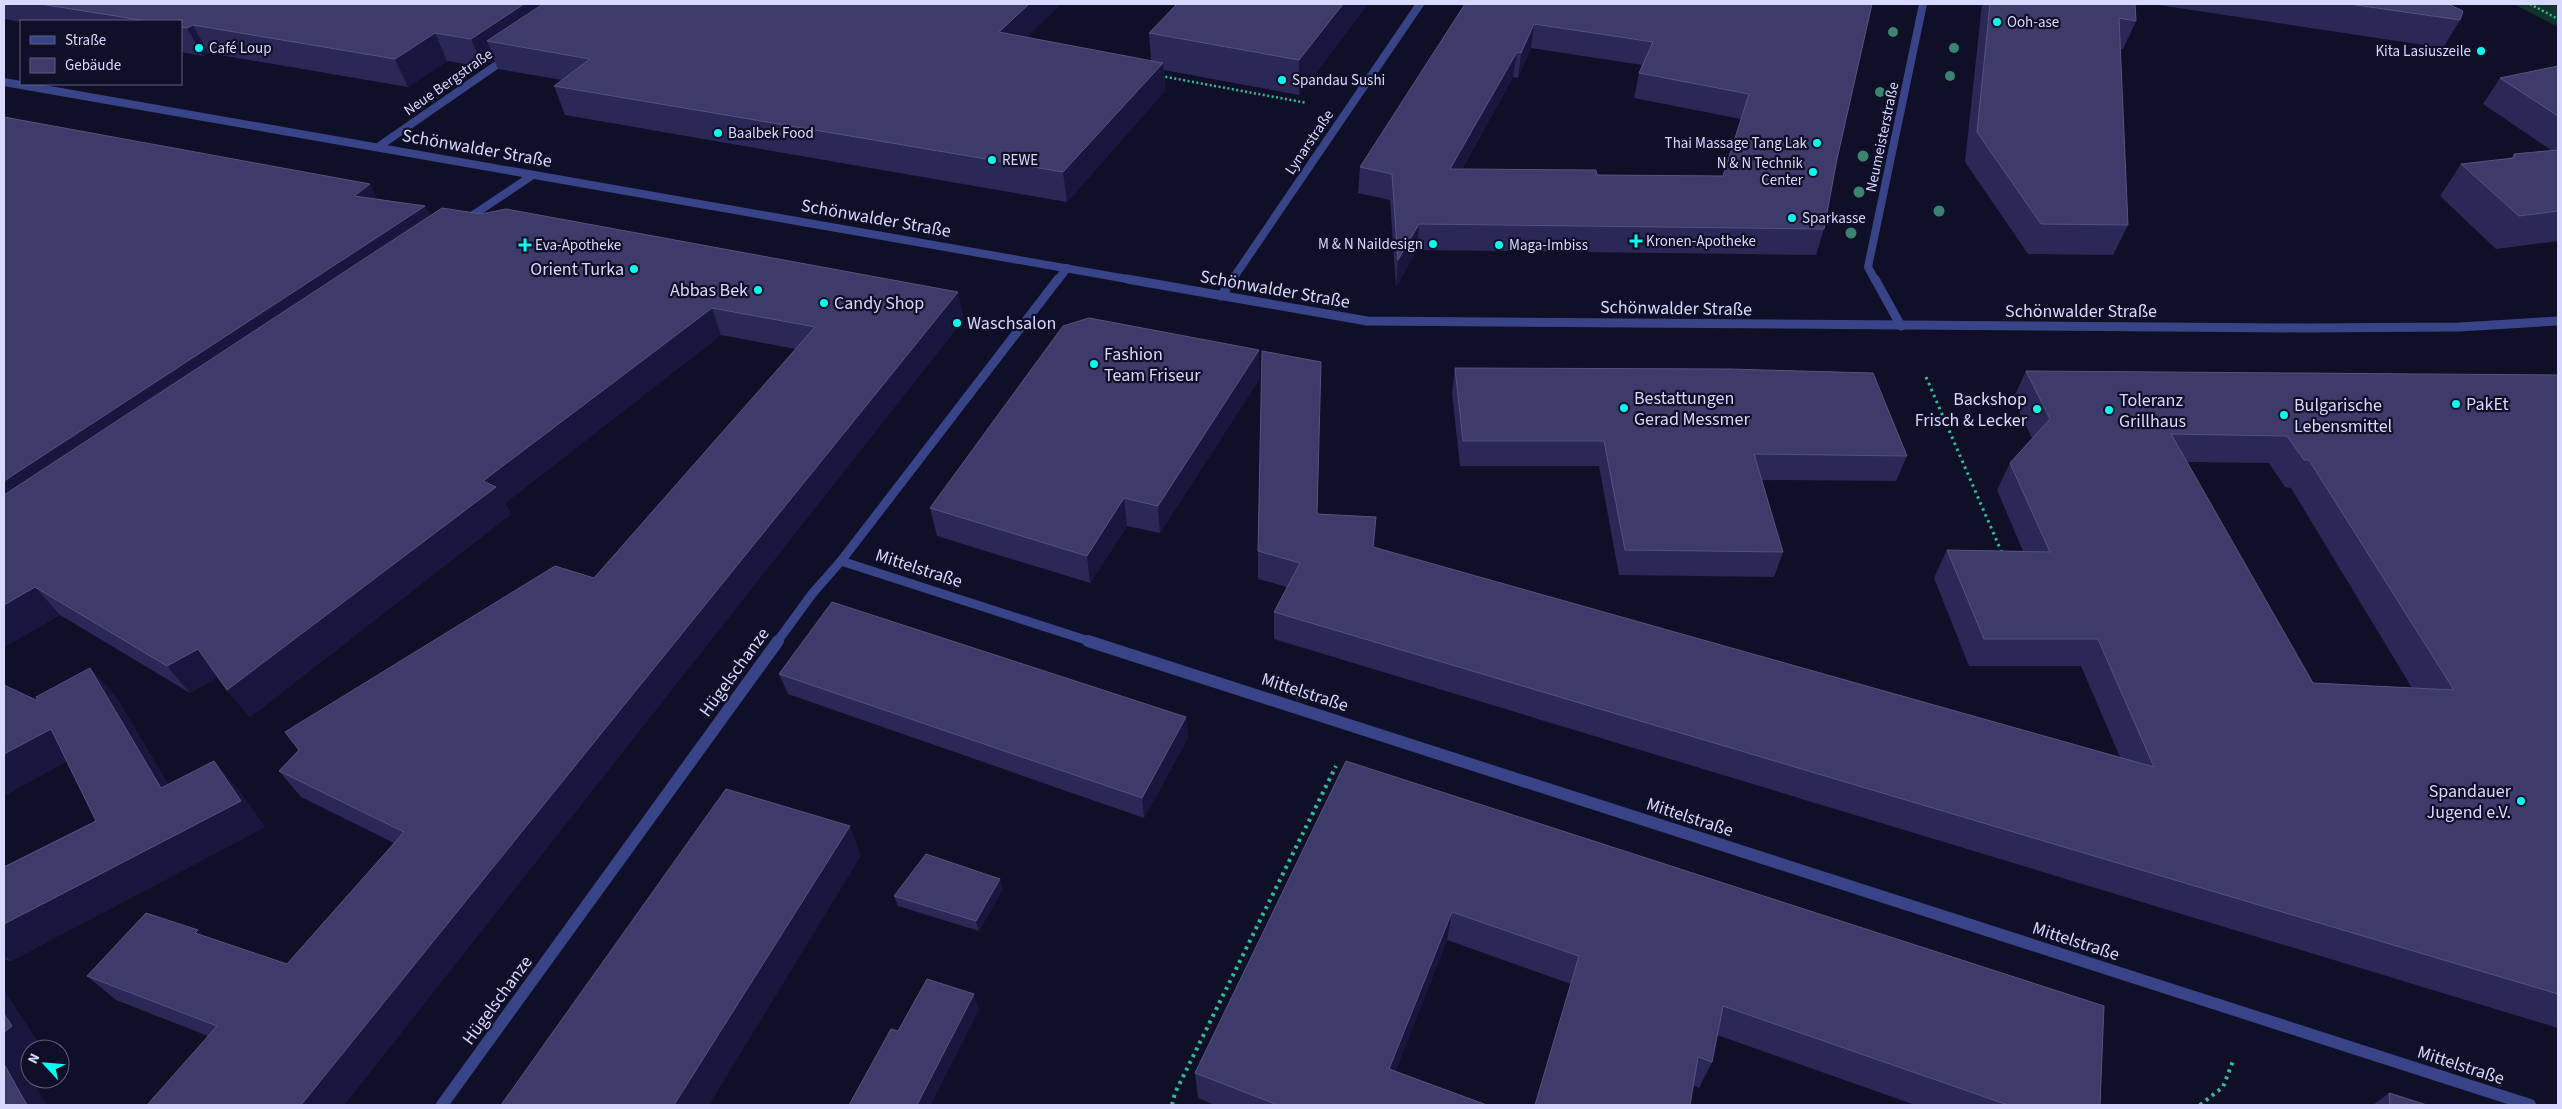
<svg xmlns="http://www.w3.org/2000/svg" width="2562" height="1109" font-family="'Source Sans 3',sans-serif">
<rect width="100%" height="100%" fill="#0f0f28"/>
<path fill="#12322c" d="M2514 4H2558V27Z"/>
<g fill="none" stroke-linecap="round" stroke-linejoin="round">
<path stroke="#2dbd9b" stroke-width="2.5" stroke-dasharray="2 2.5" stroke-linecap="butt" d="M2530 4 2558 19
M1161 76 1307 103"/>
<path stroke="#2dbd9b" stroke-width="3" stroke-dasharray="2.5 4" stroke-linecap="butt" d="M1926 377 2002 553"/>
<path stroke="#2dbd9b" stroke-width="4" stroke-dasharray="3 4.5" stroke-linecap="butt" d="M1172 1105 1175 1093 1336 766
M2200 1105 2223 1087 2233 1061"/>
<path stroke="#394488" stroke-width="8" d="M378 147 508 57
M464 221 533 175
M1058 280 1067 268
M1232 280 1420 4
M1875 280 1868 267 1923 4"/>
<path stroke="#394488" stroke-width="9" d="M1875 279 1901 326
M1221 296 1233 279
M841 561 1092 642
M777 642 812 594 841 561 1058 279"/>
<path stroke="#394488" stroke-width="12" d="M1088 641 2530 1105
M442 1105 778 641"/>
<path stroke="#394488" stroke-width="8" d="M4 82 1133 280"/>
<path stroke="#394488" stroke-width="9" d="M1127 279 1367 321 2304 328 2459 327 2558 321"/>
</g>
<g fill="#3b8470">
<circle cx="1893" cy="32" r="5"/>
<circle cx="1954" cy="48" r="5"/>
<circle cx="1950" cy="76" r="5"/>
<circle cx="1880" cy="92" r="5"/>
<circle cx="1863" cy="156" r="5.5"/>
<circle cx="1859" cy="192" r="5.5"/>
<circle cx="1939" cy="211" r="5.5"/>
<circle cx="1851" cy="233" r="5.5"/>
</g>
<path fill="#292857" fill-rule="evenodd" d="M4 4H1061L1026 37 1151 61 1149 33 1177 4H1368L1299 95 1164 70 1165 91 1067 202 565 115 554 86 562 80 498 69 494 59 483 67 447 61 408 87 208 53 203 56 181 52V21L21 22 4 19Z
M1465 4H1872L1837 159 1824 229 1816 255 1417 250 1396 287 1390 200 1358 193 1360 167ZM1531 48 1642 65 1639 73 1634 98 1741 119 1723 176 1597 175 1462 169 1513 77 1518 78Z
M1982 4H2135L2136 21 2123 49H2120L2128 225 2113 255 2028 254 1965 162Z
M2152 4H2448L2460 20 2443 48Z
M2558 66V241L2496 249 2440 196 2461 164 2511 158 2514 154 2551 150 2483 104 2500 78Z
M4 117 377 199 425 206 430 216 964 319 344 1105 208 1036 116 1000 87 976 205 937 287 964 394 843 301 797 279 771 594 578 796 349 721 335 505 503 511 514 250 717 227 690 218 677 190 693 60 615 4 647Z
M1455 368 1907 456 1896 481 1762 480 1783 552 1774 577 1619 575 1599 466H1460L1452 393Z
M2026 371 2558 375V1028L1274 639V612L1287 587 1258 579V551L1317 514 1374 548 2120 757 2081 666H1969L1934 578 1947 550 2023 551 1997 490 2010 463 2032 438 2013 399ZM2187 462 2269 463 2285 487 2291 488 2412 688 2313 683Z
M1260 378 1160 533 1127 526 1090 583 937 536 930 508Z
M779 674 1186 717 1188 738 1144 818 788 694Z
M4 685 38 701 115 695 168 784 237 788 265 827 11 961 4 959V867L96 821 67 761 4 796Z
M1346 761 2100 1105H1915L1717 1035 1712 1062 1699 1088 1693 1085 1571 984 1447 940 1395 1072 1487 1105H1215L1198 1098 1195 1073Z
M1003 889 979 931 898 906 894 896Z
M2389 1093 2427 1105H2373Z"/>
<path fill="#17163c" d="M524 4H574L487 41 494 59 483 67 471 39Z
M1029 4H1061L1003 60 999 32Z
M1343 4H1368L1299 95V60Z
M1534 24 1531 48 1518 78 1521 53Z
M193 25 208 53 203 56 187 28Z
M435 33 447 61 408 87 395 59Z
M1517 52 1513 77 1447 195 1450 169Z
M1163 63 1165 91 1067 202 1063 172Z
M370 184 383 210 354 196Z
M425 206 438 232 4 524V481Z
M1419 224 1417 250 1396 287 1398 260Z
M958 292 964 319 344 1105H301Z
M712 308 721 335 505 503 511 514 250 717 227 690 483 481Z
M1259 350 1260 378 1160 533 1158 506Z
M1124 498 1127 526 1090 583 1087 556Z
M1376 517 1375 545 1371 575 1373 547Z
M35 587 60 615 4 647V605Z
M198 649 220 676 190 693 167 666Z
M90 668 115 695 186 814 161 788Z
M1186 717 1188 738 1144 818 1142 798Z
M51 729 78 755 4 796V754Z
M214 761 237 788 265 827 11 961 4 956V924Z
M850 826 861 856 709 1105H674Z
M1000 879 1003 889 979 931 976 921Z
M1452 912 1447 940 1386 1095 1389 1069Z
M198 930 224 955 195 933Z
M4 990 43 1049H30V1059L23 1064 30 1076V1079H32L47 1105H27L4 1064Z
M974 994 979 1010 931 1105H917Z"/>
<path fill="#3c3b69" stroke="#545480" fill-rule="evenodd" d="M40 4H524L471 39 435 33 395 59 193 25 187 28 181 27V21H147Z
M543 4H1029L999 32 1163 63 1063 172 554 86 590 59 487 41Z
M1177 4H1343L1299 60 1149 33Z
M1465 4H1872L1837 159 1824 229 1419 224 1398 260 1392 174 1360 167ZM1534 24 1653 42 1639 73 1749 94 1723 176 1597 175 1596 170 1450 169 1517 52 1521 53Z
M1990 4H2135L2136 21 2119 18 2128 225 2041 224 1977 132Z
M2349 4H2448L2463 11 2460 20Z
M2558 66V116L2500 78Z
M4 117 370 184 354 196 425 206 4 481Z
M2558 150V211L2519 216 2461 164 2514 158V154Z
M442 208 481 214 506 209 958 292 301 1105H147L217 1026 87 976 146 913 198 930 195 933 287 964 404 832 279 771 299 750 285 732 555 566 594 578 815 327 712 308 483 481 496 487 227 690 198 649 167 666 35 587 4 605V495Z
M1089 318 1259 350 1158 506 1124 498 1087 556 930 508 1063 326Z
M1262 351 1321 362 1317 514 1376 517 1373 547 2154 767 2098 639H1984L1947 550 2050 552 2010 463 2050 419 2026 371 2558 375V994L1274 612 1300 563 1258 551ZM2171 434 2287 436 2304 460H2309L2454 690 2313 683Z
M1455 368 1729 369 1873 373 1907 456 1754 454 1783 552 1625 550 1604 441H1463Z
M832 602 1186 717 1142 798 779 674Z
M90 668 161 788 214 761 241 801 4 924V867L96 821 51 729 4 754V685L38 701 36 697Z
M1346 761 2104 1006 2100 1105H2008L1723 1006 1712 1062 1698 1057 1690 1105H1535L1579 956 1452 912 1389 1069 1487 1105H1278L1195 1073Z
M726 789 850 826 674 1105H501Z
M926 854 1000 879 976 921 894 896Z
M927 979 974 994 917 1105H849L891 1029 898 1031Z
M4 1014 12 1026 4 1032Z
M4 1064 27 1105H4Z
M2389 1093 2427 1105H2390Z"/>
<g fill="#03ffed" stroke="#0f0f28" stroke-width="2">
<circle cx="1997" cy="22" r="5"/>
<circle cx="199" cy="48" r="5"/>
<circle cx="2481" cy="51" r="5"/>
<circle cx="1282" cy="80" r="5"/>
<circle cx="718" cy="133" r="5"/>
<circle cx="1817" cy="143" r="5"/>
<circle cx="992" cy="160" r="5"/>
<circle cx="1813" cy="172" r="5"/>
<circle cx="1792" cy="218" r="5"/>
<path d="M1633.5 233.5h5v5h5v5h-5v5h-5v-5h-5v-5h5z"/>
<circle cx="1433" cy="244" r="5"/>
<path d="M522.5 237.5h5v5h5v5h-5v5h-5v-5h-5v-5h5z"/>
<circle cx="1499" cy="245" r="5"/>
<circle cx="634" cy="269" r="5"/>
<circle cx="758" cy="290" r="5"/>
<circle cx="824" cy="303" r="5"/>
<circle cx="957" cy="323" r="5"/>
<circle cx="1094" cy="364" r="5"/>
<circle cx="2456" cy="404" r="5"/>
<circle cx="1624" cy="408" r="5"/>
<circle cx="2037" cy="409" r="5"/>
<circle cx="2109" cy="410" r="5"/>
<circle cx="2284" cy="415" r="5"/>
<circle cx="2521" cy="801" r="5"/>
</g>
<g text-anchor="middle" stroke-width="4.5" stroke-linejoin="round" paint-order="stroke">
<g font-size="15" fill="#d7d9ff" stroke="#0f0f28" text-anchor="start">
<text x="2007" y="27">Ooh-ase</text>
<text x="209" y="53">Café Loup</text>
<text x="2471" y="56" text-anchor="end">Kita Lasiuszeile</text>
<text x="1292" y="85">Spandau Sushi</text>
<text x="728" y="138">Baalbek Food</text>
<text x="1807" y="148" text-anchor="end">Thai Massage Tang Lak</text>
<text x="1002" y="165">REWE</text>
<text x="1803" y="168" text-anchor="end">N &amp; N Technik<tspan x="1803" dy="17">Center</tspan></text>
<text x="1802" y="223">Sparkasse</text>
<text x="1646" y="246">Kronen-Apotheke</text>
<text x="1423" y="249" text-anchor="end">M &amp; N Naildesign</text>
<text x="535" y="250">Eva-Apotheke</text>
<text x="1509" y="250">Maga-Imbiss</text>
</g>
<g font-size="15" fill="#d7d9ff" stroke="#0f0f28">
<text transform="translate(448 82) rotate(-35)" y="5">Neue Bergstraße</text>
<text transform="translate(1882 137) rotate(-78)" y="5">Neumeisterstraße</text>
<text transform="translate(1309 142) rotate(-56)" y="5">Lynarstraße</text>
</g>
<g font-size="18" fill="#d7d9ff" stroke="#0f0f28">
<text transform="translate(477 148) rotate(10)" y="6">Schönwalder Straße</text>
<text transform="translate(876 218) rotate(10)" y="6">Schönwalder Straße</text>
<text transform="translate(1275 289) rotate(10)" y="6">Schönwalder Straße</text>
<text transform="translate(1676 308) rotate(1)" y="6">Schönwalder Straße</text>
<text x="2081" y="317">Schönwalder Straße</text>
<text transform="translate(919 568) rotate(18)" y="6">Mittelstraße</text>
<text transform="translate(734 672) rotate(-54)" y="6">Hügelschanze</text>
<text transform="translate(1305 692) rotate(18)" y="6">Mittelstraße</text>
<text transform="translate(1690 817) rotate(18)" y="6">Mittelstraße</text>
<text transform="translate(2076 941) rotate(18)" y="6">Mittelstraße</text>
<text transform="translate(497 1000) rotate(-54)" y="6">Hügelschanze</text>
<text transform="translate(2461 1065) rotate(18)" y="6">Mittelstraße</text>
</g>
<g font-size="18" fill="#d7d9ff" stroke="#0f0f28" text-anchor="start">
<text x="624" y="275" text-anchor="end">Orient Turka</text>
<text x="748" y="296" text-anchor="end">Abbas Bek</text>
<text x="834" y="309">Candy Shop</text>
<text x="967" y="329">Waschsalon</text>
<text x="1104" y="360">Fashion<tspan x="1104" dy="21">Team Friseur</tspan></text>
<text x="1634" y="404">Bestattungen<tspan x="1634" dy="21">Gerad Messmer</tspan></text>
<text x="2027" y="405" text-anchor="end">Backshop<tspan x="2027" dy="21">Frisch &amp; Lecker</tspan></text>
<text x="2119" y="406">Toleranz<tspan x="2119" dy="21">Grillhaus</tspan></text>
<text x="2466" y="410">PakEt</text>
<text x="2294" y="411">Bulgarische<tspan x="2294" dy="21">Lebensmittel</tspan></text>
<text x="2511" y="797" text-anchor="end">Spandauer<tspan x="2511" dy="21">Jugend e.V.</tspan></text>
</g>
</g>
<rect width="2562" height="1109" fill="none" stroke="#d7d9ff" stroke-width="10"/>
<rect x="20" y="20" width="162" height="65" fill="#0f0f28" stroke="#5f607e"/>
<rect x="30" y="36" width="25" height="8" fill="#394488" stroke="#5f607e"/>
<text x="65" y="45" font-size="15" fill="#d7d9ff">Straße</text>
<rect x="30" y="58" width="25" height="15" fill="#3c3b69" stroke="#5f607e"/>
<text x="65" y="70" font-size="15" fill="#d7d9ff">Gebäude</text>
<g transform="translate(45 1064) rotate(296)"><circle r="24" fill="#0f0f28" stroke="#5f607e"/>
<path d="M0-4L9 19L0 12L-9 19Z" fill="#03ffed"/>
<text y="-8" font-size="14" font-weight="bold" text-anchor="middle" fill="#d7d9ff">N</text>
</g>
</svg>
